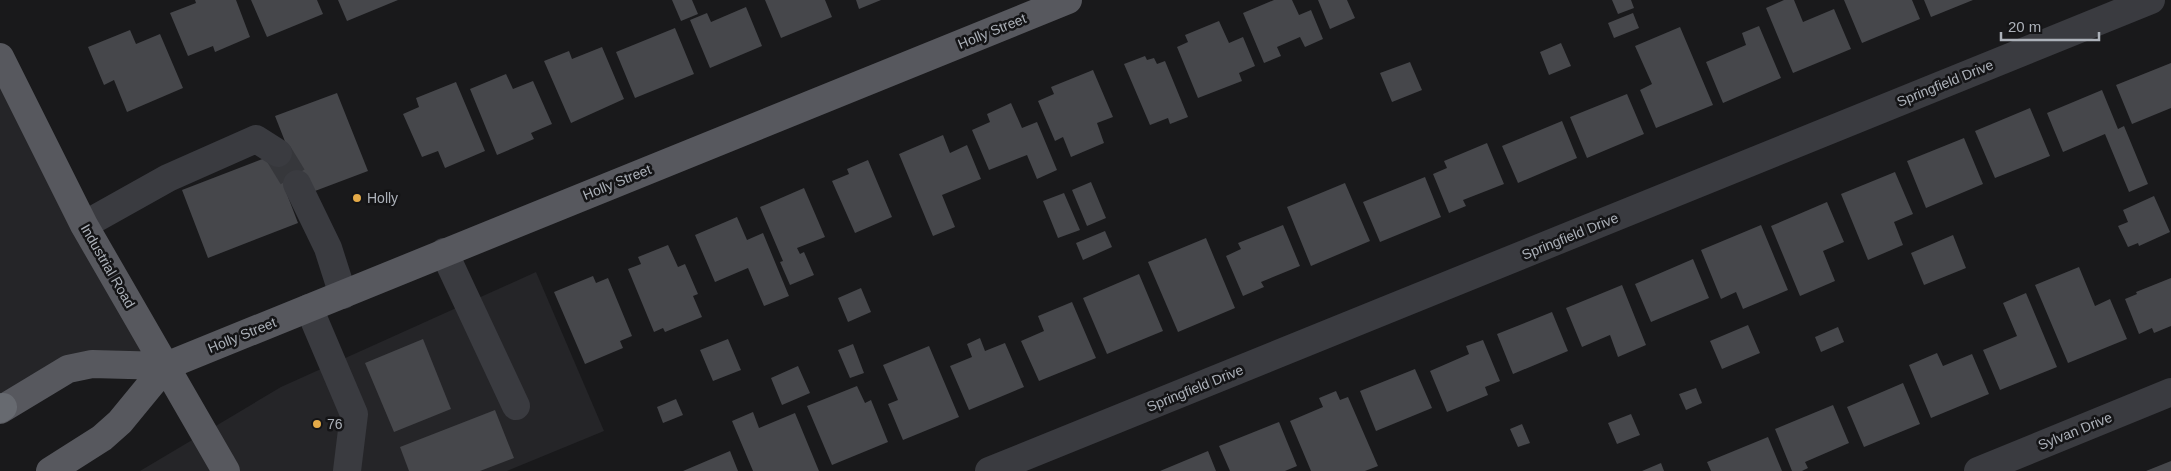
<svg xmlns="http://www.w3.org/2000/svg" width="2171" height="471" font-family="Helvetica,sans-serif">
<rect width="100%" height="100%" fill="#19191b"/>
<path fill="#252528" d="M0 57 166 366 92 364 0 409Z
M536 272 604 431 507 471H140L281 387Z"/>
<path fill="#46474b" d="M195 0H236L250 37 215 52 213 46 188 56 170 13 196 3Z
M251 0H317L323 14 267 37Z
M338 0H398L347 21Z
M672 0H692L698 14 681 21Z
M765 0H825L832 17 781 38Z
M856 0H881L859 9Z
M1274 0H1292L1299 15 1311 10 1323 39 1305 47 1300 37 1277 47 1281 56 1264 63 1243 13Z
M1318 0H1347L1355 18 1330 29Z
M1612 0H1631L1634 8 1618 14Z
M1784 0H1794L1803 22 1834 9 1851 49 1793 73 1766 8Z
M1844 0H1912L1920 19 1862 43Z
M1924 0H1973L1931 17Z
M746 7 762 46 710 68 690 20 707 13 711 22Z
M1633 13 1639 28 1614 38 1608 23Z
M1219 21 1229 43 1243 37 1255 66 1239 73 1242 81 1198 98 1177 47 1188 42 1185 35Z
M1759 26 1781 78 1723 103 1706 62 1746 45 1742 33Z
M1680 27 1713 105 1656 128 1640 90 1652 84 1635 46Z
M675 28 694 74 635 98 616 52Z
M130 30 136 44 160 34 183 88 127 112 114 80 104 85 88 47Z
M1561 43 1571 66 1549 75 1540 52Z
M602 47 624 99 571 123 544 61 569 51 572 59Z
M1145 56 1147 60 1154 58 1157 64 1165 61 1188 117 1170 124 1168 118 1150 125 1124 64Z
M1410 62 1422 90 1392 102 1380 73Z
M2171 63V108L2132 124 2116 85Z
M1093 70 1113 117 1097 123 1104 143 1071 157 1063 137 1055 141 1038 101 1054 94 1051 87Z
M506 74 513 89 533 81 552 124 531 133 534 139 497 155 470 89Z
M456 82 485 151 445 168 438 151 422 157 403 114 419 107 416 98Z
M2102 90 2118 129 2124 126 2148 184 2129 192 2105 134 2063 152 2047 113Z
M337 93 368 171 307 194 285 189 298 223 208 258 182 190 288 149 275 116Z
M1627 94 1644 134 1587 158 1570 117Z
M1011 103 1022 128 1037 122 1057 170 1037 179 1027 155 989 170 972 130 990 122 987 114Z
M2030 108 2050 156 1995 178 1975 131Z
M1562 121 1577 158 1518 183 1502 146Z
M943 135 950 153 967 145 981 179 942 195 955 227 933 236 899 154Z
M1964 138 1983 184 1926 208 1907 161Z
M1487 143 1504 184 1463 200 1466 206 1449 213 1433 174 1447 168 1444 161Z
M868 160 892 217 855 233 832 181 849 174 847 169Z
M1895 172 1913 214 1894 222 1903 245 1868 260 1841 194Z
M1425 177 1441 217 1380 242 1363 202Z
M1091 182 1106 218 1087 226 1072 190Z
M1345 183 1370 241 1311 266 1287 207Z
M804 188 825 237 797 248 800 254 804 252 814 275 790 285 780 262 783 261 760 207Z
M1064 193 1080 230 1058 238 1043 201Z
M2154 196 2170 232 2139 246 2138 243 2128 247 2118 226 2128 222 2123 210Z
M1827 202 1844 242 1823 251 1835 281 1800 296 1771 226Z
M737 217 747 240 763 233 789 296 764 306 748 268 715 282 695 235Z
M1283 225 1300 266 1261 282 1264 287 1243 296 1226 256 1241 249 1238 243Z
M1761 225 1788 290 1743 309 1736 292 1721 299 1701 250Z
M1105 231 1112 247 1083 260 1076 243Z
M1953 235 1966 268 1924 285 1911 253Z
M1206 238 1235 308 1178 332 1148 262Z
M668 245 678 267 685 264 698 294 693 296 702 317 665 332 663 328 654 332 628 269 641 264 638 257Z
M1693 259 1709 298 1651 322 1635 284Z
M2079 267 2095 306 2110 299 2127 339 2068 363 2035 285Z
M1139 274 1163 331 1107 354 1083 298Z
M593 276 596 283 608 278 632 336 620 341 623 348 585 364 554 292Z
M2171 278V326L2154 333 2152 328 2139 334 2125 299 2137 294 2136 292Z
M1622 285 1646 345 1618 357 1610 335 1582 347 1566 308Z
M861 288 871 312 848 322 838 298Z
M2026 293 2057 367 2000 390 1983 350 2017 336 2003 303Z
M1072 302 1096 358 1039 381 1021 341 1044 331 1038 316Z
M1552 312 1568 351 1513 374 1497 334Z
M1748 325 1760 353 1722 369 1710 341Z
M1838 327 1844 342 1821 352 1815 337Z
M980 338 985 351 1005 343 1024 387 969 410 950 366 972 357 967 344Z
M423 339 451 409 394 432 365 363Z
M728 339 741 370 713 381 700 350Z
M1483 340 1500 381 1485 387 1488 395 1447 412 1430 371 1469 354 1466 346Z
M853 344 864 373 850 378 838 350Z
M929 346 959 417 903 440 888 404 898 400 883 365Z
M1937 353 1943 366 1972 354 1989 394 1931 418 1909 365Z
M798 366 810 393 782 405 771 378Z
M1415 369 1432 408 1376 431 1360 391Z
M1903 383 1920 424 1864 447 1847 407Z
M857 386 865 403 871 400 888 442 832 465 807 406Z
M1696 388 1702 403 1686 410 1679 394Z
M1336 391 1340 400 1348 397 1378 466 1365 471H1311L1290 421 1323 407 1319 398Z
M676 399 683 415 663 423 657 407Z
M1833 405 1849 443 1805 462 1808 468 1802 471H1792L1775 429Z
M495 410 514 458 480 471H409L400 447Z
M753 412 759 428 795 413 819 471H753L732 421Z
M1631 414 1640 435 1617 444 1608 423Z
M1279 422 1297 466 1285 471H1230L1219 446Z
M1522 424 1530 443 1518 447 1510 429Z
M1768 437 1782 471H1711L1707 462Z
M730 451 738 471H683Z
M1208 451 1216 471H1160Z
M2171 461V471H2146Z
M1661 463 1664 471H1642Z"/>
<g fill="none" stroke-linecap="round" stroke-linejoin="round">
<path stroke="#36373b" stroke-width="28" stroke-dasharray="28 14" stroke-linecap="butt" d="M278 153 297 184"/>
<path stroke="#3a3b40" stroke-width="28" d="M297 184 328 248 343 295
M84 225 168 178 256 139 278 153
M444 252 516 406
M309 308 354 414 347 471
M989 471 2151 0
M1978 471 2171 392"/>
<path stroke="#57585e" stroke-width="28" d="M0 57 84 225 226 471
M0 410 68 369 92 364 166 366 1068 0
M50 471 102 438 120 422 166 366"/>
<path stroke="#676a70" stroke-width="28" d="M0 409 3 407"/>
</g>
<g fill="#e4aa48" stroke="#141416" stroke-width="2">
<circle cx="357" cy="198" r="5"/>
<circle cx="317" cy="424" r="5"/>
</g>
<g text-anchor="middle" stroke-width="5" stroke-linejoin="round" paint-order="stroke">
<g font-size="14" fill="#acb1b9" stroke="#141416">
<text transform="translate(992 31) rotate(-22)" y="5">Holly Street</text>
<text transform="translate(1945 83) rotate(-22)" y="5">Springfield Drive</text>
<text transform="translate(617 182) rotate(-22)" y="5">Holly Street</text>
<text transform="translate(1570 236) rotate(-22)" y="5">Springfield Drive</text>
<text transform="translate(108 266) rotate(60)" y="5">Industrial Road</text>
<text transform="translate(242 335) rotate(-22)" y="5">Holly Street</text>
<text transform="translate(1195 388) rotate(-22)" y="5">Springfield Drive</text>
<text transform="translate(2075 431) rotate(-22)" y="5">Sylvan Drive</text>
</g>
<g font-size="14" fill="#acb1b9" stroke="#141416" text-anchor="start">
<text x="367" y="203">Holly</text>
<text x="327" y="429">76</text>
</g>
</g>
<path d="M2001 32v8h98v-8" fill="none" stroke="#acb1b9" stroke-width="2.5"/>
<text x="2008" y="32" font-size="15" fill="#acb1b9" stroke="#141416" stroke-width="4" paint-order="stroke">20 m</text>
</svg>
